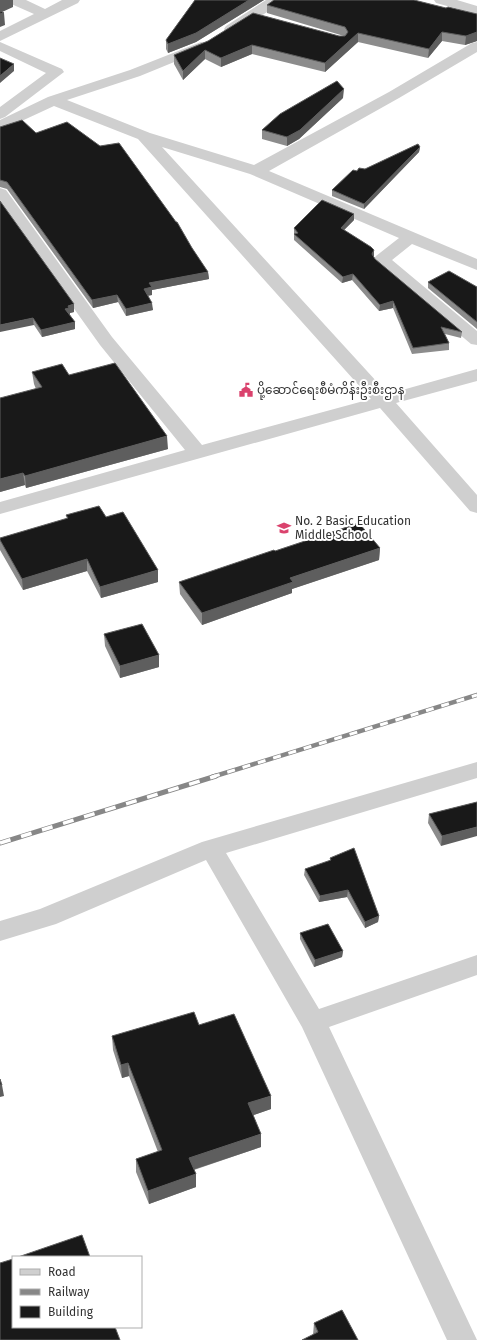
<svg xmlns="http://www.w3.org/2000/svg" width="477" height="1340" font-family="'Fira Sans','Noto Sans Myanmar',sans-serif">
<rect width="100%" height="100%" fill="#fff"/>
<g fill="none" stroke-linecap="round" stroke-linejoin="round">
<path fill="#cfcfcf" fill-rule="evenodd" d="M7 0H26L45 9 62 0H80L78 3 0 41V31L34 14 9 3Z
M266 0H283L281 3 236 32 231 33 226 32 224 29 226 26Z
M434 0H457L477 6V14L436 3Z
M0 42 62 69 64 72 5 117 0 119V107L46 73 0 51Z
M201 42 206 43 208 46 206 49 140 76 67 100 150 133 254 165 389 92 472 43 477 42V52L399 98 269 171 477 259V270L412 244 392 260 477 331V345L471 344 376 264 373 260 376 256 399 238 250 174 162 147 388 394 477 369V381L396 403 477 495V513L470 511 380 408 0 514V502L185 450 100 345 0 205V188L6 190 112 337 202 445 371 399 138 139 54 106 0 131V120L48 97 130 70Z
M477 762V778L226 853 319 1009 477 955V975L329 1027 477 1340H447L302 1027 206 860 56 924 0 941V921L40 909 202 842Z"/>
<defs>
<path id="rail-far1" d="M212 777 477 695"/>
<path id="rail" d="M0 843 216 776"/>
</defs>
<use href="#rail-far1" stroke="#878787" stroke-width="4.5"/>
<use href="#rail" stroke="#878787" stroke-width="5"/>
<use href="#rail-far1" stroke="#fff" stroke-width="3" stroke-dasharray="8" stroke-linecap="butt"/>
<use href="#rail" stroke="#fff" stroke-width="3.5" stroke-dasharray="11" stroke-linecap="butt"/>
</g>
<path fill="#8c8c8c" d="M195 0H264L196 42 168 53 166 49V40Z
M267 5 446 8 477 14V41L465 45 442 41 428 58 358 42 325 72 252 54 221 67 205 59 183 80 174 64V55L208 41 339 36H344L267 13Z
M343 98 299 139 287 146 262 139V130Z
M0 127 36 133 192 248 208 272 209 279 152 290V295L148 296 153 310 126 316 118 302 93 308 7 189 0 187Z
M420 147 419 152 364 209 332 196V190L357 171 365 169Z
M0 201 74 312 70 313V315L75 322V329L42 337 34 325Z
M354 220 344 230 374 250V257L375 259 462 332 461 338 445 334 449 343V350L412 354 393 308 379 311 352 280 342 283 294 240V228Z
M428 282 477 287V329L428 288Z
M32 372 69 375 168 449 26 488 25 485 0 492 36 389 34 384Z
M66 515 106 517 158 582 101 598 87 571 23 590 0 550V538L67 519Z
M380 548 379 560 292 589V593L202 625 180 594 179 582 275 551Z
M104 634 159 667 120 678 105 646Z
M477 802 441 846 428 823 429 814Z
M330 858 379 916 378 922 365 928 347 897 319 902 304 875 305 869 330 861Z
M300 933 343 951 342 957 314 967 300 939Z
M199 1025 271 1109 253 1115 261 1134V1147L194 1170 196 1174V1187L149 1204 136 1172V1159L158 1152 129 1076 122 1078 113 1050 112 1036Z
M314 1323 358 1340 313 1335Z"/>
<path fill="#5e5e5e" d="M0 0H13V7L0 13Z
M249 0H264L196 42 168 53V44Z
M4 13 5 25 0 27V14Z
M442 32V41L428 58 429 49Z
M477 32V41L465 45 466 36Z
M358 33V42L325 72V63Z
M252 45V54L221 67V58Z
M205 50V59L183 80V71Z
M14 64V71L0 83V76Z
M344 89 343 98 299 139 287 146V137Z
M420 147 419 152 364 209V204Z
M354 214V220L340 234 341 228Z
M374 250V256L372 260V254Z
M208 272 209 279 152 290V295L144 296V289L149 283Z
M353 274 352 280 342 283 343 277Z
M117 295 118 302 93 308 92 300Z
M393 301V308L379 311 380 305Z
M152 303 153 310 126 316V309Z
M74 304V312L70 313V315L65 309 68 306Z
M33 318 34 325 0 332V325Z
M75 322V329L42 337 41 330Z
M167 436 168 449 26 488 25 476Z
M23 473 25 485 0 492V479Z
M380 548 379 560 292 589V593L202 625V613L290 578Z
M87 559V571L23 590 22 579Z
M158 570V582L101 598 100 587Z
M159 655V667L120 678V666Z
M477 827V836L441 846 442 836Z
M348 890 347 897 319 902 320 896Z
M379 916 378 922 365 928V922Z
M343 951 342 957 314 967 315 960Z
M128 1063 129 1076 122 1078 121 1065Z
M0 1085H2L4 1096 0 1097Z
M271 1096V1109L248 1117V1103Z
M261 1134V1147L189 1171V1158Z
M196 1174V1187L149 1204 148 1191Z"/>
<path fill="#191919" stroke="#5e5e5e" d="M195 0H249L196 33 168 44 166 40Z
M274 0H414L446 8 448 7 477 14V32L466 36 442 32 429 49 358 33 325 63 252 45 221 58 205 50 183 71 174 55 208 41 253 13 339 36H345L348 32 345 27 267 5Z
M0 11 4 13 0 14Z
M0 58 14 64 0 76Z
M337 81 344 89 300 130 287 137 262 130 280 114Z
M22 120 36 133 67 122 100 146 119 143 176 222H177L192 248 208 272 149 283 152 287 144 289 152 303 126 309 117 295 92 300 7 182 0 180V127Z
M418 144 420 147 364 204 332 190 353 170 357 171 359 168 365 169Z
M322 200 354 214 341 228 371 247 374 250 372 254 375 259 462 332 441 327 449 343 413 348 393 301 380 305 353 274 343 277 294 234 298 233 294 228Z
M0 201 74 304 68 306 69 308 65 309 75 322 41 330 33 318 0 325Z
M449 271 477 287V322L428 282Z
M115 363 167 436 25 476 23 473 0 479V398L42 387 32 372 62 364 69 375Z
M99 506 106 517 123 512 158 570 100 587 87 559 22 579 0 540V538L68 518 66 515Z
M359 523 380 548 290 578 293 582 202 613 179 582 274 550 275 551Z
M142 624 159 655 120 666 104 634Z
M477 802V827L442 836 429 814Z
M354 848 379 916 365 922 348 890 320 896 305 869 331 860 330 858Z
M328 924 343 951 315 960 300 933Z
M194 1012 199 1025 234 1014 271 1096 248 1103 261 1134 189 1158 196 1174 148 1191 136 1159 162 1150 128 1063 121 1065 112 1036Z
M0 1079 2 1085H0Z
M82 1235 90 1257H18Z
M13 1259V1327H115L120 1340H0V1263Z
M342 1310 358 1340H302L318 1332 314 1323Z"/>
<defs>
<symbol id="civic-bare" viewBox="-9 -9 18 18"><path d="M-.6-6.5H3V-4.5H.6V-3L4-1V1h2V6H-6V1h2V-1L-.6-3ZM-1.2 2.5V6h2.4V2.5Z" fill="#da426d" stroke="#fff" stroke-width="2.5" paint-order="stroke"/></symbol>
<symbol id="school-bare" viewBox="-9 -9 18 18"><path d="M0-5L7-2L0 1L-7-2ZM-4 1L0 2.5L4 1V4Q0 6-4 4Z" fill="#da426d" stroke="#fff" stroke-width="2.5" paint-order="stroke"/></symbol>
</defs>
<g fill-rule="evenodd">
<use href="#civic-bare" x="236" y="380" width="20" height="20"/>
<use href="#school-bare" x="274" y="518" width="20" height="20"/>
</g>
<g text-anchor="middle" stroke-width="4" stroke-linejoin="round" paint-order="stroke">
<g font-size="12" fill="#323232" stroke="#fff" text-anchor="start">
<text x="257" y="394">ပို့ဆောင်ရေးစီမံကိန်းဦးစီးဌာန</text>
<text x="295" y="525">No. 2 Basic Education<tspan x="295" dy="14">Middle School</tspan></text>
</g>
</g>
<rect x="12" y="1256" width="130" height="72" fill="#ffffff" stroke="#adadad"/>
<rect x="20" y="1269" width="20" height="6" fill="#cfcfcf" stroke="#adadad"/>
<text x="48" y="1276" font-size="12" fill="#323232">Road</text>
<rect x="20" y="1289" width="20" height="6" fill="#878787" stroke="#adadad"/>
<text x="48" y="1296" font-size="12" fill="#323232">Railway</text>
<rect x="20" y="1306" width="20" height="12" fill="#191919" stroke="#adadad"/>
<text x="48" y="1316" font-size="12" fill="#323232">Building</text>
</svg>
